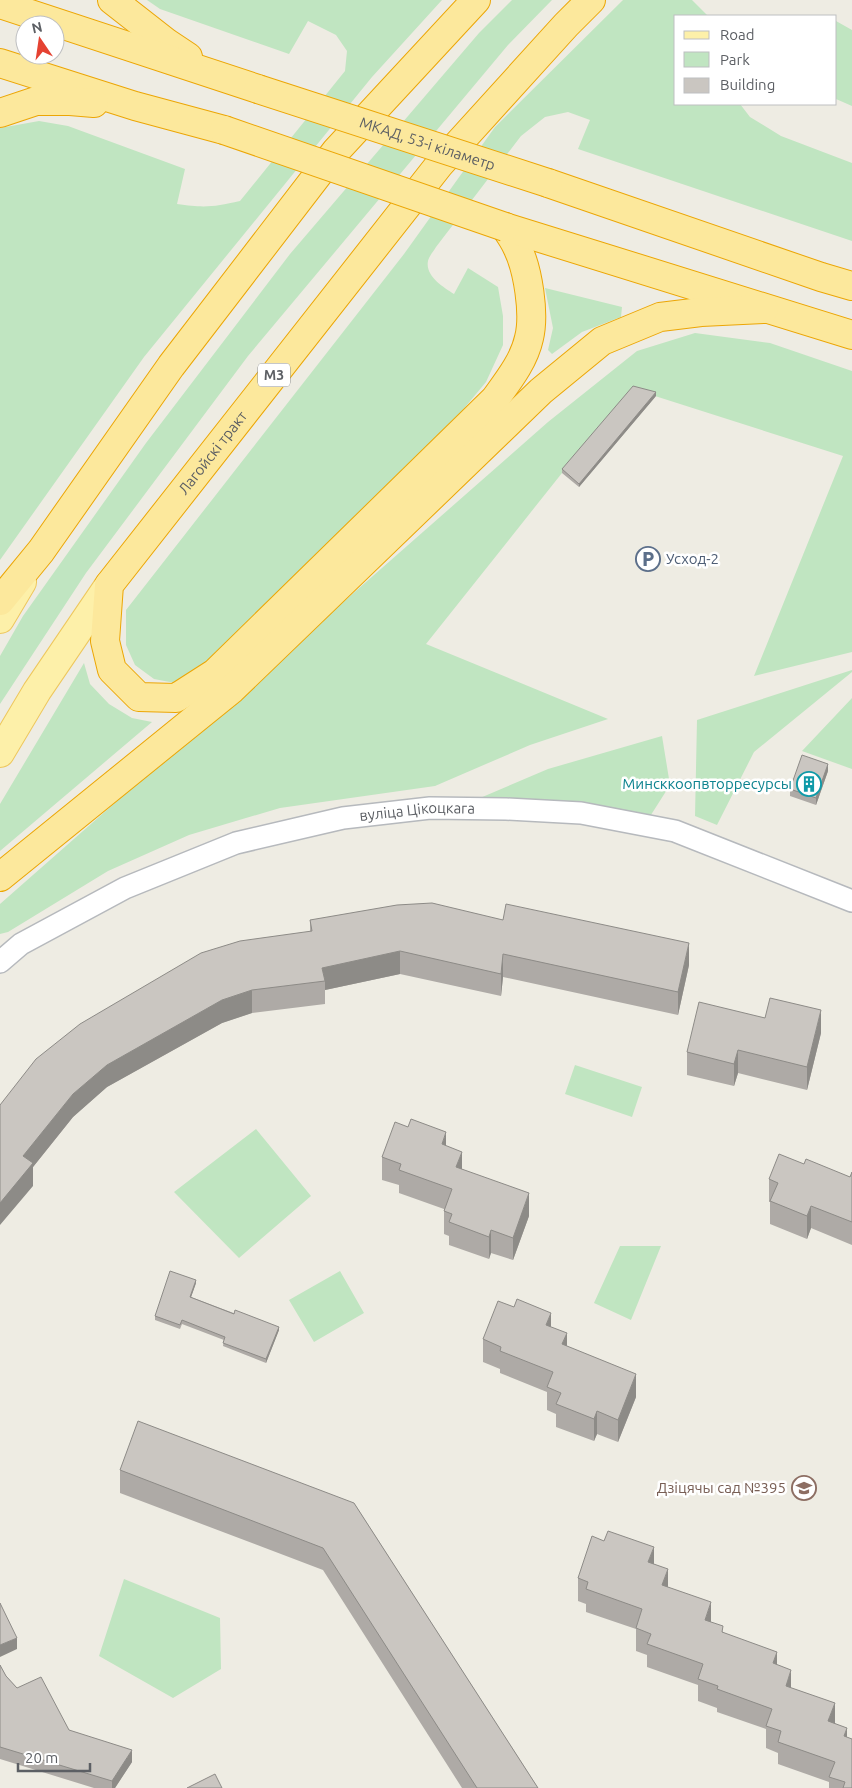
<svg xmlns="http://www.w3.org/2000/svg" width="852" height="1788" font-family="Ubuntu,sans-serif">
<rect width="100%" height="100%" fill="#eeece3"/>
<path fill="#c0e5c1" d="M147 0H442L372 77 144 357 0 560V128L39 121 68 126 185 169 177 204C204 208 214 207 240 201L345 71 347 51 336 35 308 21 289 54 160 9Z
M512 0H552L508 45 248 356 86 573 0 704V656L23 616 146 443 290 254 479 33Z
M623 0H692L708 16H676V104H740L750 117 781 136 852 163V241L578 149 590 120 568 112 545 117 521 136 436 247C434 251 429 256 428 261 425 276 443 287 454 294L468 268 498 287 503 316V345L486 382 436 442 206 667 175 683 154 679 135 665 126 645V610L404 254 495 127Z
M836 21 852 30V106L836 99Z
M545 288 622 307 621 317 582 332 552 354 548 350 553 328Z
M695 333 770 343 852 371V652L754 676 843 456 633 389 562 473 426 644 608 719 530 745 435 786 280 808 189 835 108 871 8 932 0 934V904L548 422 637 351Z
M84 663 90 684 109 704 132 718 152 722 0 851V804Z
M852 670V672L754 752 717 825 695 816 697 720Z
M852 698V769L802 751Z
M662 736 670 785 649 818 480 798 548 769Z
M575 1065 642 1087 632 1117 565 1094Z
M256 1129 311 1196 239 1258 174 1192Z
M620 1246H661L631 1320 594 1303Z
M340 1271 364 1313 314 1342 289 1300Z
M124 1579 220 1618 221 1669 173 1698 99 1656Z"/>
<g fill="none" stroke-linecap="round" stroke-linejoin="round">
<defs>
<g id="minor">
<path id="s1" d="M0 962 21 944 125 888 236 843 343 818 430 808 506 809 581 813 675 831 852 901"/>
</g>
<path id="primary" d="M0 619 22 582
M0 753 37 691 109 585"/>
<g id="trunk">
<path d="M112 0 167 43 188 57"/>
<path d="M0 4 258 89"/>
<path d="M0 63 135 106 224 130"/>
<path d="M0 113 36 101H70L94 103"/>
<path d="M548 183 821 277 852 286"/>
<path id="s2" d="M505 227C509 233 514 240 517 247 528 269 535 314 529 338 524 361 508 381 495 399L215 673 176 698 139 697 112 670 105 641 109 585 439 165 566 25 591 0"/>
<path d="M505 227 852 335"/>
<path d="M0 601 41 551 171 366 336 151 476 0"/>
<path d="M0 877 232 689 541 391 602 341 660 317 701 312 764 309"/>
</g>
</defs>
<use href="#minor" stroke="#b6b9bd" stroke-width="24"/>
<use href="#primary" stroke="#eec75c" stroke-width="30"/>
<use href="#trunk" stroke="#eca605" stroke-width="30"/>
<use href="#minor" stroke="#fff" stroke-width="21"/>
<use href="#primary" stroke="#fdf0a9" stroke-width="28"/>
<use href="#trunk" stroke="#fce89c" stroke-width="28"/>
<defs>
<g id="trunk-bridge">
<path id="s3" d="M258 89 548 183"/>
<path d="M224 130 505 227"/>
</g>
</defs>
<use href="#trunk-bridge" stroke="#eca605" stroke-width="30" stroke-linecap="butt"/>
<use href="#trunk-bridge" stroke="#fce89c" stroke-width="28"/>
</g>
<path fill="#aeaaa6" d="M656 396 579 487 562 473V469Z
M828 771 816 805 790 796V789Z
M310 920 689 965 678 1015 503 977 501 996 400 974 325 990V1004L252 1013 222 1023 107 1087 73 1117 33 1167V1186L0 1105 310 931Z
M821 1033 807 1090 738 1073 734 1086 687 1075V1052Z
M408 1127 446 1146 462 1169 529 1216 513 1260 491 1253 489 1259 449 1245V1236L444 1234V1209L399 1193V1185L382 1180V1157Z
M804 1164 850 1177 852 1172V1245L811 1228 807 1239 770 1224V1202H769V1179Z
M196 1283 191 1297 279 1330 266 1363 223 1346 224 1340 182 1324 180 1329 155 1320V1316Z
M551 1327 567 1346 636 1397 618 1442 597 1434 594 1441 556 1427V1414L547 1410V1392L500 1373V1369L483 1362V1339Z
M120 1470 354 1503 538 1788H462L323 1570 120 1493Z
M604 1541 654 1564 668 1587 723 1632 777 1665 791 1688 835 1723 847 1738 852 1788H829V1782L778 1764V1753L766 1748V1729L717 1712V1708L698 1701V1685L647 1667V1655L636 1651V1629L586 1612V1604L578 1601V1578Z
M0 1665 6 1676 17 1688 69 1730 132 1762 115 1788H94L0 1759Z"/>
<path fill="#8d8b87" d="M656 392V396L579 487V484Z
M828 764V771L816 805V798Z
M689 943V965L678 1015V992Z
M400 951V974L325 990V981L322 968Z
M503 954V977L501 996V974Z
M252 990V1013L222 1023 107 1087 73 1117 33 1167V1186L0 1225V1203L23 1156 73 1094 107 1065 222 1000Z
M821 1010V1033L807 1090V1067Z
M738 1050V1073L734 1086V1064Z
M446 1132V1154L442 1144Z
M462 1152V1174L456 1167Z
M529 1193V1216L513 1260V1238Z
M811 1206V1228L807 1239V1216Z
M491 1230V1253L489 1259V1237Z
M196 1280V1283L190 1300V1297Z
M551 1313V1335L546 1325Z
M279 1327V1330L266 1363V1359Z
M567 1333V1356L562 1344Z
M636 1374V1397L618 1442V1420Z
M597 1411V1434L594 1441V1419Z
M654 1547V1570L648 1562Z
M668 1569V1592L662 1585Z
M711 1602V1625L705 1620Z
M17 1638V1649L0 1657V1645Z
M777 1652V1674L773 1663Z
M791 1670V1692L786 1686Z
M835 1703V1726L828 1721Z
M847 1728V1750L844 1736Z
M132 1750V1762L115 1788H112V1781Z"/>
<path fill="#cac6c1" stroke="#8d8b87" d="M633 386 656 392 579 484 562 469Z
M802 755 828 764 816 798 790 789Z
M432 903 503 920 506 904 689 943 678 992 503 954 501 974 400 951 322 968 325 981 252 990 222 1000 107 1065 73 1094 23 1156 33 1163 0 1203V1105L36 1059 80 1024 201 953 240 941 312 931 310 920 397 905Z
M770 998 821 1010 807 1067 738 1050 734 1064 687 1052 699 1002 765 1018Z
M411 1119 446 1132 442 1144 462 1152 456 1167 529 1193 513 1238 491 1230 489 1237 449 1222 452 1214 444 1211 452 1189 399 1170 401 1164 382 1157 395 1122 408 1127Z
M779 1154 804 1164 806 1159 850 1177 852 1172V1222L811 1206 807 1216 770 1201 778 1183 769 1179Z
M170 1271 196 1280 190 1297 234 1314 235 1310 279 1327 266 1359 223 1343 225 1337 182 1320 180 1325 155 1316Z
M517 1299 551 1313 546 1325 567 1333 562 1344 636 1374 618 1420 597 1411 594 1419 556 1404 561 1393 547 1387 553 1372 500 1351 501 1347 483 1339 498 1301 514 1307Z
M138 1421 354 1503 538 1788H477L323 1548 120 1470Z
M608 1531 654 1547 648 1562 668 1569 662 1585 711 1602 705 1620 723 1626 722 1632 777 1652 773 1663 791 1670 786 1686 835 1703 828 1721 847 1728 844 1736 852 1739V1788H843L845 1782 829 1777 835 1762 778 1742 781 1731 766 1726 772 1709 717 1689 718 1686 698 1679 703 1664 647 1644 651 1634 636 1628 642 1609 586 1589 588 1582 578 1578 592 1536 604 1541Z
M0 1603 17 1638 0 1645Z
M0 1665 6 1676 17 1688 41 1677 69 1730 132 1750 112 1781 0 1747Z
M215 1774 222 1788H187Z"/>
<defs>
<symbol id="parking-ring" viewBox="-11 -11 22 22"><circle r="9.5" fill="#fff" stroke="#5c6f8a" stroke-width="1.5"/><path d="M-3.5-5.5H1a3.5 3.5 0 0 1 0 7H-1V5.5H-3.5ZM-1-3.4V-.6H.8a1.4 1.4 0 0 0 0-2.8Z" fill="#5c6f8a"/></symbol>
<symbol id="building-ring" viewBox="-11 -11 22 22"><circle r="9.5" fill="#fff" stroke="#0f9aa8" stroke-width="1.5"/><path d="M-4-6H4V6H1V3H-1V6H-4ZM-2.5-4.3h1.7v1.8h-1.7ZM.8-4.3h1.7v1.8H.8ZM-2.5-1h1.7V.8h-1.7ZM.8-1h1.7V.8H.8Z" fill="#0f9aa8"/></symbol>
<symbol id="school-ring" viewBox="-11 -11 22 22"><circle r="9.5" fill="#fff" stroke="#8d6e63" stroke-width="1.5"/><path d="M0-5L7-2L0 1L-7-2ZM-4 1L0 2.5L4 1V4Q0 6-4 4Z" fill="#8d6e63"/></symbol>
</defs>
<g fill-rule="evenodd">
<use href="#parking-ring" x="634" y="545" width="28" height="28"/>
<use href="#building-ring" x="795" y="770" width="28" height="28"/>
<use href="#school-ring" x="790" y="1474" width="28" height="28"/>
</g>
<g text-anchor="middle" stroke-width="5" stroke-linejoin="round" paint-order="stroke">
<rect fill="#fff" stroke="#8d8f92" stroke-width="1" x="258" y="363.5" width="32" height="23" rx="4"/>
<g font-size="14" font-weight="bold" fill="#5c5f64">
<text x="274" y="380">М3</text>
</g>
<g font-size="15" fill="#5c5f64" stroke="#fff">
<text dy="5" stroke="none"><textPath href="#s3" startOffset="178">МКАД, 53-і кіламетр</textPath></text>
<text dy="5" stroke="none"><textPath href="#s2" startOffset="954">Лагойскі тракт</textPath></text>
<text dy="5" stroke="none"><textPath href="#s1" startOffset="450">вуліца Цікоцкага</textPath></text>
</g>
<g font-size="15" fill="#4e5e75" stroke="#fff" text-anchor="start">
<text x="666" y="564">Усход-2</text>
</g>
<g font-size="15" fill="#0d838f" stroke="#fff" text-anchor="end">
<text x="792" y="789">Минсккоопвторресурсы</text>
</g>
<g font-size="15" fill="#785e54" stroke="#fff" text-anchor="end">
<text x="786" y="1493">Дзіцячы сад №395</text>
</g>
</g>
<rect x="674" y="15" width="162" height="90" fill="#ffffff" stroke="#bebfc1"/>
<rect x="684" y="31" width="25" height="8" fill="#fdf0a9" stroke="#bebfc1"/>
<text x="720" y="40" font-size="15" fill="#5c5f64">Road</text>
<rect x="684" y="52" width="25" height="15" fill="#c0e5c1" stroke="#bebfc1"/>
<text x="720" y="65" font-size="15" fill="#5c5f64">Park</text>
<rect x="684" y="78" width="25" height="15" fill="#cac6c1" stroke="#bebfc1"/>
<text x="720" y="90" font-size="15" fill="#5c5f64">Building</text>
<g transform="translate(40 40) rotate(347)"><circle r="24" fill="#ffffff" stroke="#bebfc1"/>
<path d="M0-4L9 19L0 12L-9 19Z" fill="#e54232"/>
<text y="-8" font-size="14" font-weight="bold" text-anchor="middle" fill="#5c5f64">N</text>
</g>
<path d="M18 1763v8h72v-8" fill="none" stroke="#5c5f64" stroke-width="2.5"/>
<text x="25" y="1763" font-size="15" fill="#5c5f64" stroke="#ffffff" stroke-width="4" paint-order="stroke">20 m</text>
</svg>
